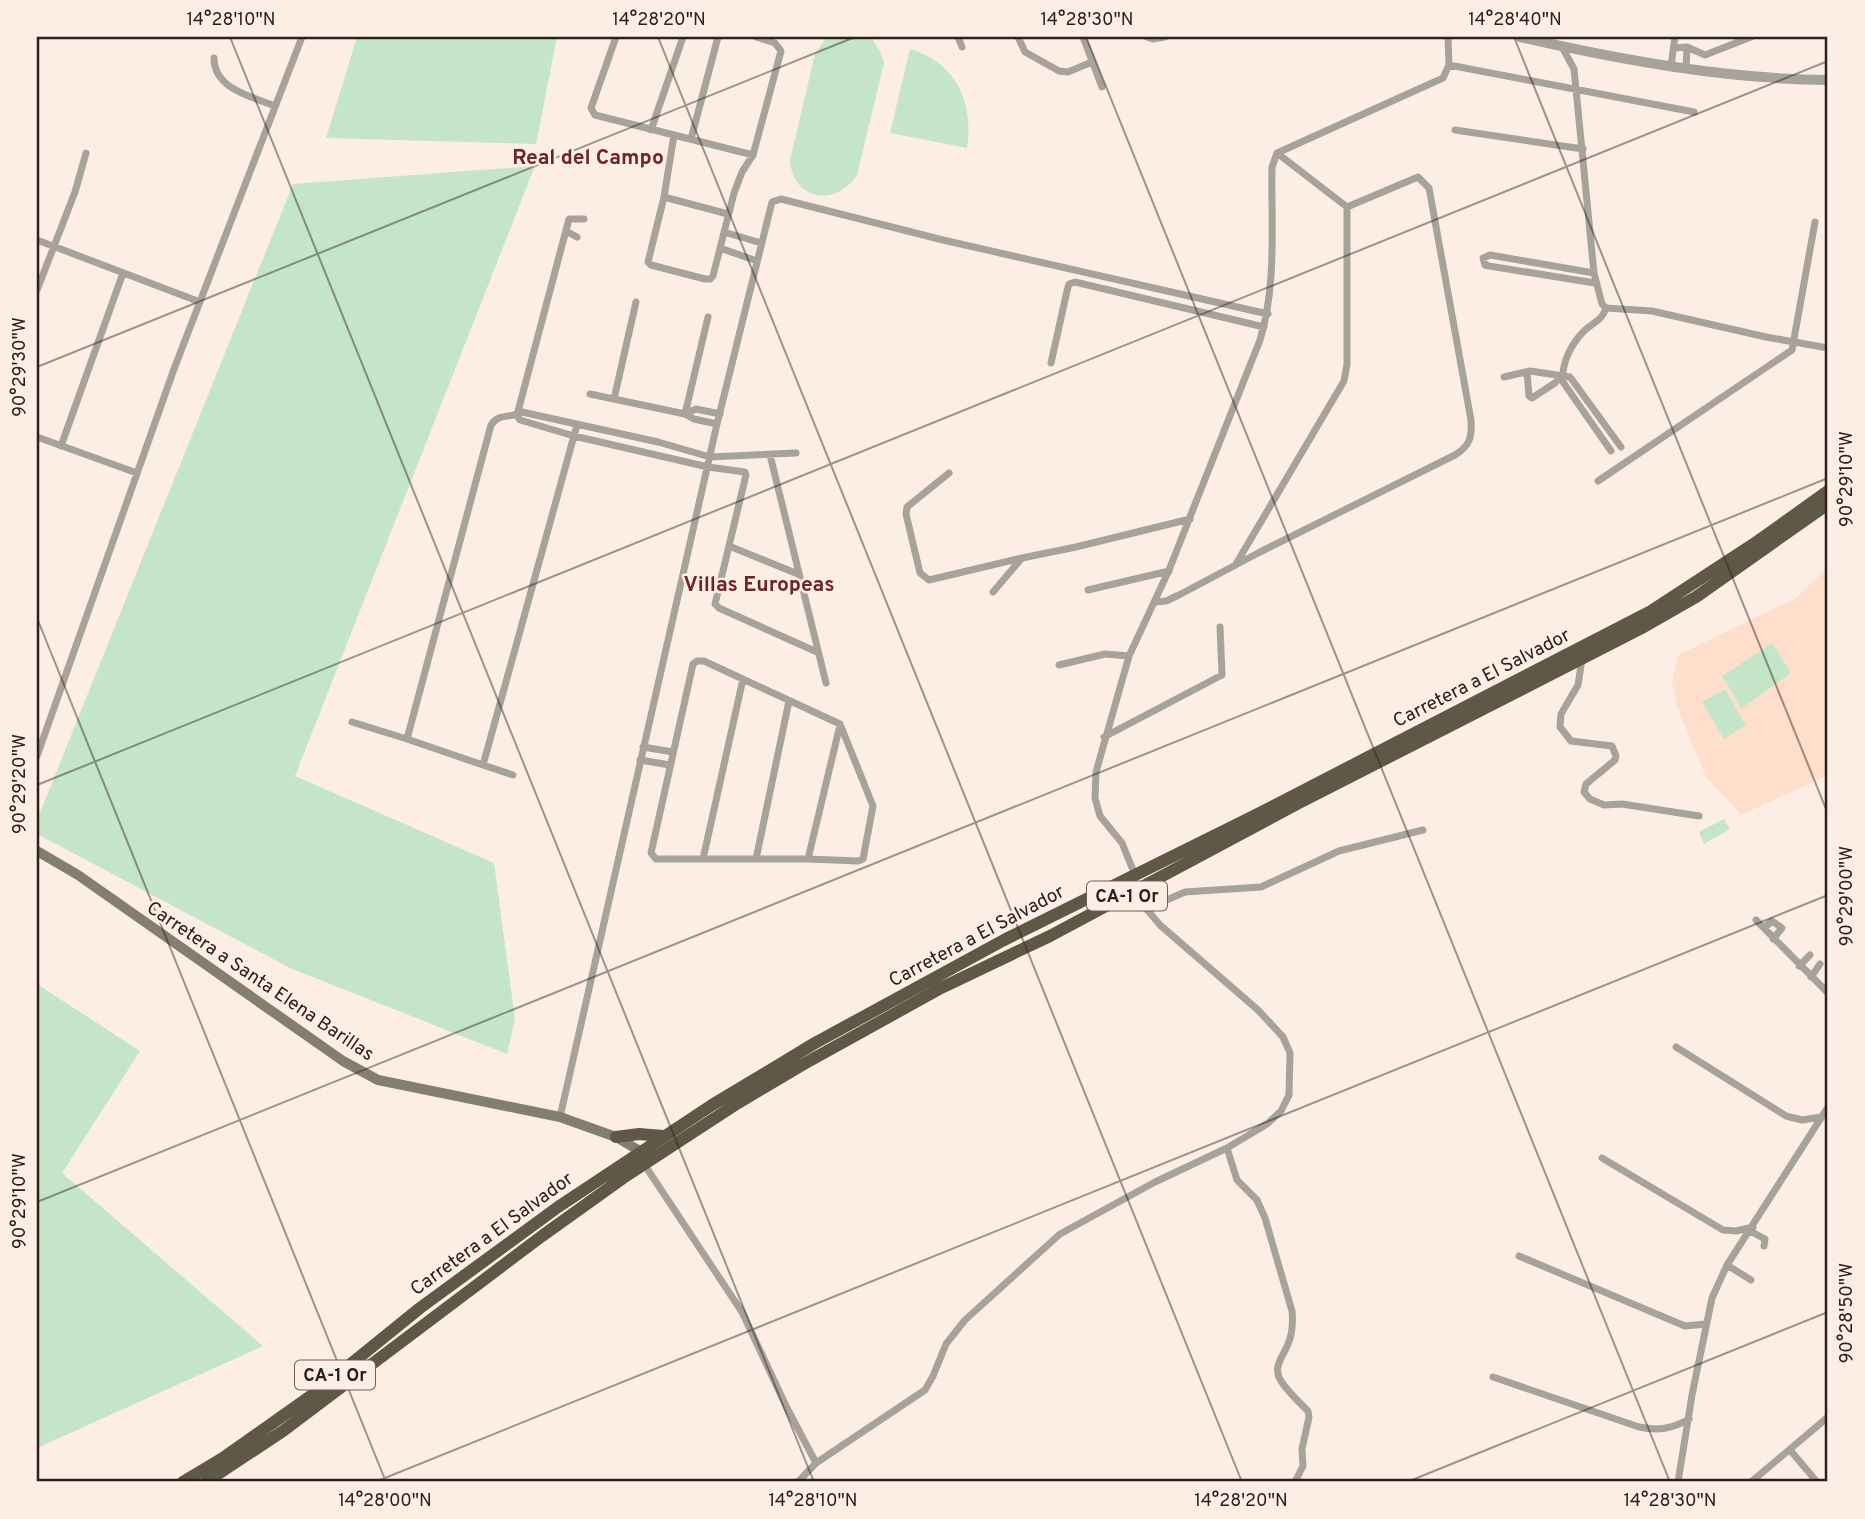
<svg xmlns="http://www.w3.org/2000/svg" width="1865" height="1519" font-family="Overpass,sans-serif">
<rect width="100%" height="100%" fill="#fdeee5"/>
<path fill="#ffdfcc" d="M1828 567V775L1741 815 1706 777 1677 706 1672 683 1678 655 1796 598Z"/>
<path fill="#c5e5c8" d="M357 37H557L536 144 326 138Z
M827 37H871L881 53 884 63 857 175C836 208 792 200 790 160L815 54Z
M910 49C956 62 974 103 967 148L890 133Z
M535 166 295 776 494 863 515 1019 507 1054 290 968 37 834V820L293 184Z
M1772 643 1791 673 1741 709 1722 676Z
M1725 689 1746 725 1724 739 1702 702Z
M1724 819 1730 829 1704 844 1699 832Z
M37 984 140 1051 62 1173 263 1346 37 1448Z"/>
<g fill="none" stroke-linecap="round" stroke-linejoin="round">
<path stroke="#a7a399" stroke-width="7" d="M616 37 591 108 595 115 753 155
M958 37 962 47
M1018 37 1025 52 1059 71 1068 72 1092 62
M1083 37 1102 87
M1147 37 1153 39 1165 37
M1562 47 1574 69 1594 273 1602 304 1606 308 1652 311 1766 337 1828 348
M1674 48 1687 47 1705 55 1751 37
M214 58C214 89 252 97 275 106
M1449 65 1694 112
M1671 66 1675 37
M1686 68 1687 47
M651 130 683 37
M1455 130 1583 149
M674 135 664 197 648 262 651 265 705 279H710L713 276 734 193 742 172 753 155 781 51 775 43 756 37
M691 139 718 37
M1277 153 1347 207
M664 197 728 214
M566 231 577 237
M724 232 761 243
M37 240 200 302
M720 248 757 261
M1594 273 1490 255 1483 258 1485 265 1489 266 1595 283
M37 290 75 192 86 153
M1606 308C1602 321 1593 322 1584 331 1571 344 1561 364 1563 382L1611 451
M1051 363 1067 291 1069 284 1075 282 1264 327
M1527 372 1529 396 1532 398 1555 383 1562 375
M1504 377 1530 371 1570 377 1621 447
M590 394 685 414 694 419 717 424
M614 399 636 302
M685 414 708 317
M685 414 696 409 720 414
M517 415 520 420 574 436 708 467 745 472 746 475 715 604 719 608 817 652
M517 415 569 219H584
M577 425 483 765 407 739 491 425C500 412 511 419 522 412L658 442 710 457 796 453
M37 437 137 473
M61 446 123 273
M770 455 826 683
M949 473 907 507 906 514 920 573 929 580 1022 558
M1598 481 1792 350 1815 222
M729 546 798 574
M1236 564 1344 381 1347 364V207
M1088 590 1169 571
M993 592 1022 558 1076 547 1190 519
M1155 602 1166 601 1179 595 1260 552 1455 455C1470 446 1472 437 1471 420L1429 188 1418 177 1347 207
M1582 659 1578 685 1561 714 1560 727 1571 741 1612 746 1616 756 1615 760 1586 784 1584 792 1590 799 1604 805 1622 804 1699 816
M697 661H704L840 724 873 806 863 859 858 861 808 859H656L651 853 693 664Z
M1059 665 1105 654 1129 656
M352 722 407 739
M1104 737 1222 675 1220 627
M643 747 673 752
M37 756 174 369 302 37
M640 760 670 765
M483 765 513 775
M703 859 743 679
M756 859 789 701
M808 859 840 725
M1135 875 1122 843 1100 816 1095 798 1096 772 1129 656 1169 570 1260 340C1277 284 1271 225 1272 167L1277 153 1443 78 1449 65 1448 37
M1146 909 1185 892 1261 887 1339 851 1423 830
M1756 920 1828 993
M1764 928 1772 921 1782 928 1773 939
M1799 966 1810 955
M1811 977 1820 964
M1676 1047 1786 1116 1802 1120 1821 1117
M560 1117 717 424 772 202 781 199 943 240 1268 314
M1227 1148 1237 1180 1257 1200 1265 1218 1292 1311C1293 1322 1293 1333 1288 1344 1283 1357 1272 1367 1281 1381 1288 1392 1299 1402 1308 1411L1309 1417 1302 1449 1303 1466 1295 1482
M1602 1158 1723 1230 1736 1231 1753 1227
M644 1164 742 1312 787 1408 816 1463
M1750 1231 1765 1239 1764 1246
M1519 1256 1685 1326 1706 1324
M1727 1265 1751 1280
M1493 1377 1639 1427C1658 1431 1672 1429 1689 1419
M1790 1450 1817 1482
M798 1482 816 1463 925 1390 933 1376 946 1344 965 1320 1060 1234 1155 1182 1227 1148 1267 1124 1281 1111 1289 1095 1290 1053 1283 1037 1258 1010 1160 925 1133 893
M1678 1482 1692 1395 1712 1298 1727 1265 1828 1107
M1751 1482 1828 1417"/>
<path stroke="#a7a399" stroke-width="10" d="M1520 37C1621 60 1725 79 1828 80"/>
<path stroke="#847e6f" stroke-width="10" d="M37 851 78 875 343 1061 378 1080 560 1117 616 1137 640 1151"/>
<path stroke="#605846" stroke-width="12" d="M616 1137 639 1134 663 1136
M183 1482 223 1458 315 1393 420 1308 558 1207 712 1105 815 1043 1004 940 1252 817 1651 611 1758 541 1828 491
M206 1482 283 1431 542 1236 623 1178 738 1103 802 1065 941 988 1050 936 1297 804 1640 629 1696 597 1828 504"/>
</g>
<path fill="none" stroke="#2a211c" stroke-width="2" stroke-opacity="0.45" d="M230 37 814 1482M658 37 1242 1482M1086 37 1670 1482M1514 37 1828 814M37 367 855 37M37 618 386 1482M37 785 1828 61M37 1202 1828 478M375 1482 1828 895M1407 1482 1828 1312"/>
<g text-anchor="middle" stroke-width="5" stroke-linejoin="round" paint-order="stroke">
<g fill="#fdeee5" stroke="#695e58" stroke-width="2">
<rect x="1087" y="881.5" width="80" height="29" rx="5"/>
<rect x="295" y="1360.5" width="80" height="29" rx="5"/>
</g>
<g font-size="18" font-weight="bold" fill="#2a211c">
<text x="1127" y="902">CA-1 Or</text>
<text x="335" y="1381">CA-1 Or</text>
</g>
<g font-size="19" fill="#2a211c" stroke="#fdeee5">
<text transform="translate(1481 677) rotate(-27)" y="7">Carretera a El Salvador</text>
<text transform="translate(976 935) rotate(-28)" y="7">Carretera a El Salvador</text>
<text transform="translate(261 980) rotate(34)" y="7">Carretera a Santa Elena Barillas</text>
<text transform="translate(491 1233) rotate(-36)" y="7">Carretera a El Salvador</text>
</g>
<g font-size="21" font-weight="bold" fill="#6c2628" stroke="#fdeee5">
<text x="588" y="164">Real del Campo</text>
<text x="759" y="591">Villas Europeas</text>
</g>
</g>
<rect width="1865" height="1519" fill="none" stroke="#fdeee5" stroke-width="77"/>
<rect x="38" y="38" width="1788" height="1442" fill="none" stroke="#2a211c" stroke-width="2.5"/>
<g font-size="18" text-anchor="middle" fill="#2a211c">
<text x="231" y="25">14°28'10"N</text>
<text x="659" y="25">14°28'20"N</text>
<text x="1087" y="25">14°28'30"N</text>
<text x="1515" y="25">14°28'40"N</text>
<text transform="translate(19 367) rotate(-90)" y="6">90°29'30"W</text>
<text transform="translate(1846 479) rotate(-90)" y="6">90°29'10"W</text>
<text transform="translate(19 784) rotate(-90)" y="6">90°29'20"W</text>
<text transform="translate(1846 896) rotate(-90)" y="6">90°29'00"W</text>
<text transform="translate(19 1201) rotate(-90)" y="6">90°29'10"W</text>
<text transform="translate(1846 1313) rotate(-90)" y="6">90°28'50"W</text>
<text x="385" y="1506">14°28'00"N</text>
<text x="813" y="1506">14°28'10"N</text>
<text x="1241" y="1506">14°28'20"N</text>
<text x="1670" y="1506">14°28'30"N</text>
</g>
</svg>
